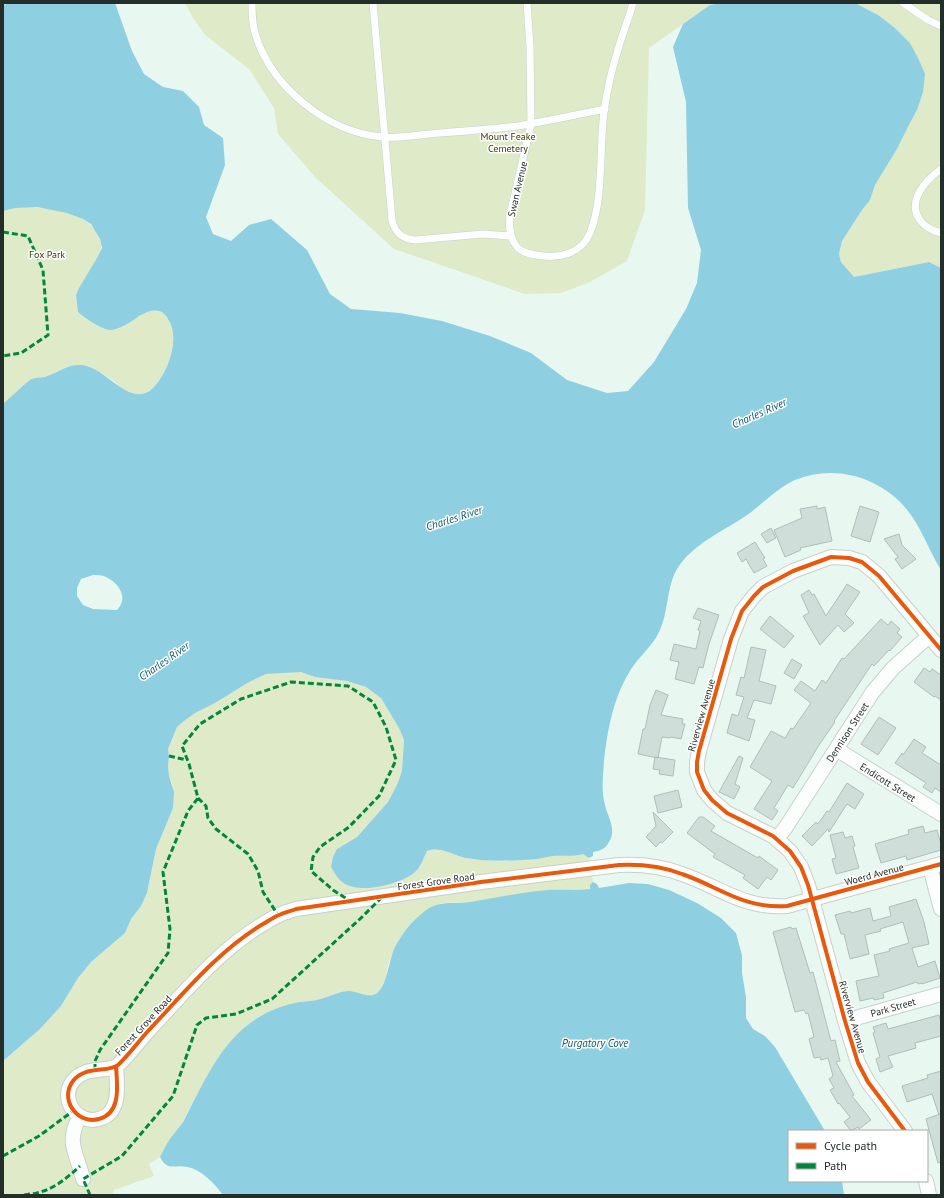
<svg xmlns="http://www.w3.org/2000/svg" width="944" height="1198" font-family="'PT Sans',sans-serif">
<rect width="100%" height="100%" fill="#e8f8f1"/>
<path fill="#dfeac8" d="M185 3H723L710 5 649 48 645 210 627 261 590 282 561 293 525 294 394 249 315 177 278 134 274 108 249 69 205 35 193 18Z
M855 3H941V268L928 262 854 277 841 262 839 254 842 241 862 210 870 200 875 185 897 149 910 123 917 110 910 43 895 28 878 15Z
M27 207C50 208 85 211 97 233 101 241 102 246 100 254L79 288 76 295 78 312C86 318 99 329 109 330 127 330 148 301 165 314 186 331 164 392 140 395 131 397 121 387 114 381 107 376 88 364 79 365 73 365 65 368 59 370 54 372 50 375 45 377 41 378 37 377 33 379 27 381 9 399 3 404V211L15 208Z
M285 672H301L315 677 347 681 366 687 381 698 399 728 404 740 402 771 397 785 388 802 357 837 337 849 379 886 416 871 421 865 427 851C440 846 452 855 466 858 476 860 487 860 497 861 514 862 532 859 549 856 561 855 572 857 583 854L589 858 593 882 590 889 578 891 549 890 469 902 442 903 431 907 409 925 403 934 395 947 388 966 386 977 380 991 375 995 368 996 351 991 339 992 320 1000 299 1003 261 1015 245 1027 201 1087 181 1124 170 1140 160 1157 149 1164 154 1176 114 1190 113 1195H3V1061L40 1029 61 1006 78 978 91 962 125 933 131 919 141 906 147 893 156 849 173 808 172 783 169 776 168 766 169 756 168 749 177 727 184 721 195 713 215 703 249 682 266 674Z"/>
<path fill="#8ecfe2" fill-rule="evenodd" d="M10 3H115L132 51 144 74 163 87 183 91 199 107 204 125 223 138 225 165 206 217 213 234 231 241 249 225 271 219 307 250 330 294 351 309 400 313 442 321 490 336 531 353 567 380 607 393 628 391 654 362 686 309 697 283 701 250 688 208 686 102 673 47 683 24 710 5 723 3H855L878 15 895 28 910 43 918 58 925 74 923 92 917 110 910 123 897 149 875 185 870 200 862 210 842 241 839 254 841 262 854 277 929 262 941 268V570C930 552 923 532 911 515 885 478 836 463 795 480 778 488 764 502 750 513 725 531 694 542 677 569 666 588 669 612 659 632 652 647 638 657 630 671 613 698 607 732 604 762 603 776 601 791 605 805 608 818 617 829 609 842 605 849 600 851 593 852V856L589 858 583 854C573 857 563 855 552 856 547 857 542 858 537 859 514 861 488 862 466 858 452 855 440 846 427 851 423 859 421 867 415 872 401 884 364 893 347 885 339 881 335 874 331 867L333 857 337 849 357 837 388 802 397 785 402 771 404 740 399 728 381 698 366 687 347 681 315 677 301 672 266 674 249 682 215 703 195 713 184 721 177 727 168 749 169 756 168 766 169 776 174 792 173 808 156 849 147 893 141 906 131 919 125 933 91 962 78 978 61 1006 40 1029 3 1061V404C12 396 21 387 30 380 35 377 40 378 45 377 56 373 67 365 79 365 105 364 130 411 153 388 168 373 181 337 168 319 166 315 163 312 159 311 152 309 145 313 139 316 131 322 122 328 112 330 103 331 85 318 78 312L76 295 79 288 97 258 102 248 100 239 91 224 83 219 67 213 37 207 15 208 3 211V5ZM93 575C97 575 102 575 106 577 119 583 129 598 117 610L93 609 83 605 77 596V588L81 579Z
M593 882 597 884 599 888 629 883 648 884 669 890 697 903 721 918 736 933 742 955V973L746 997V1018L753 1029 765 1036 775 1047 825 1131H789V1181H842L844 1195H223C215 1184 201 1169 187 1167 174 1164 168 1172 160 1157 163 1151 166 1145 170 1139 174 1133 179 1128 183 1122 212 1067 231 1015 300 1002 307 1001 314 1001 321 999 331 996 339 991 350 991 359 992 368 998 376 994 387 987 389 959 395 947 399 940 403 933 408 927 414 920 424 911 431 907 443 901 457 904 470 902 496 898 522 892 548 890 562 889 576 891 590 889V885Z"/>
<path fill="#d0deda" stroke="#b0bebb" d="M817 506V509L825 507 832 541 800 548 801 550 785 557 774 530 802 518 800 509Z
M860 506 879 512 870 542 851 536Z
M771 528 776 538 767 543 761 534Z
M899 534 902 545 916 559 902 569 895 559 898 557 884 539Z
M755 542 765 558 763 559 767 566 754 573 746 559 742 562 737 553Z
M847 584 860 592 845 614 854 623 844 632 838 625 820 645 803 616 809 613 801 595 809 590 812 595 814 594 826 616Z
M698 608 719 615 709 644 703 668 699 667 694 684 675 679 679 662 670 660 674 644 696 649 700 631 698 630 701 621 693 618Z
M770 616 794 636 784 648 760 629Z
M881 619 888 625 891 621 900 629 897 633 902 637 890 651 889 650 874 666 872 664 834 721 835 722 819 745 793 788 788 785 774 808 778 811 772 820 754 809 772 781 750 767 771 731 785 738 791 728 793 729 811 703 794 690 801 681 815 691 822 680 826 683 842 658 844 659Z
M751 647 766 650 759 681 776 686 771 704 754 700 747 718 755 720 749 741 727 733 732 714 738 716 744 697 736 695 741 677 744 678Z
M792 659 802 665 794 679 784 673Z
M924 668 930 672 932 669 941 675V700L935 696 934 697 914 682Z
M656 690 668 695 661 715 683 719 682 724H685L681 739 671 737 670 738 662 737 658 758 638 754 643 729H645L650 705Z
M879 717 896 728 878 755 861 744Z
M914 739 926 747 922 753 941 765V792L935 788 932 793 923 787 926 783 895 763 902 753 903 755Z
M739 756 743 758 735 784 740 787 734 799 719 792Z
M655 757 675 760 673 776 659 774 660 770 653 769Z
M847 783 864 794 855 809 847 804 829 832 828 829 812 846 802 836 816 822 818 824 827 811 829 812Z
M678 790 682 807 658 813 654 796Z
M653 812 673 832 662 843 660 842 656 847 646 837 656 826Z
M699 817H703L715 826 711 831 758 858 759 856 778 870 771 880 767 877 758 889 743 878 745 875 713 857 715 854 687 833Z
M923 826 925 833 937 830 941 844V850L907 860 906 856 881 863 875 844 909 834 908 830Z
M843 832 845 838 852 836 855 846 853 847 859 868 836 874 832 859 836 858 830 835Z
M916 899 924 922 929 944 912 948 918 967 935 961 940 978 922 984V983L918 984 917 982 883 993 884 998 874 1000 873 998 860 1001 856 981 879 976 874 955 890 951 889 949 909 943 903 922 880 929 881 931 865 935 869 954 850 959 844 934H841L835 915 850 911 851 913 870 908 873 921 891 916 889 907Z
M791 927 792 929 796 928 810 973 813 972 831 1041 835 1040 840 1061 836 1062 854 1095 852 1096 871 1120 859 1129 858 1127 851 1131 844 1122 850 1117 839 1103 838 1104 830 1090 834 1088 829 1079 833 1076 828 1058 821 1060 820 1057 814 1058 809 1039 814 1037 808 1013 806 1014 804 1010 795 1012 773 932Z
M939 1015 941 1023V1036L915 1043 916 1048 888 1056 893 1067 880 1072 876 1059 880 1057 873 1033 875 1032 873 1027 886 1023 888 1029Z
M941 1071V1162L938 1163 926 1119 940 1114 939 1115 932 1094 907 1102 902 1086 928 1078 927 1075Z"/>
<g fill="none" stroke-linecap="round" stroke-linejoin="round">
<defs>
<path id="lane" d="M252 3C252 13 252 23 255 33 271 87 327 132 382 137 398 139 423 134 440 133 466 131 492 129 518 126 547 121 576 115 605 109
M373 3 392 220C395 233 402 239 415 240L483 234 510 236
M527 3 530 47 531 124 510 215C509 226 509 238 517 247 521 252 529 254 536 255 557 259 581 255 590 233 604 199 599 149 604 112 607 90 612 68 619 46 623 32 629 18 633 3
M903 3 928 20 941 26
M941 169C933 175 925 182 920 191 908 212 921 228 941 233"/>
<path id="street" d="M836 749 941 814
M777 839 786 827 872 693 893 668 929 636
M930 867 941 909
M845 1021 941 994
M116 1066C117 1084 122 1113 99 1119 77 1125 59 1099 73 1081 85 1065 108 1073 118 1065 129 1055 138 1042 148 1031 183 994 219 950 263 924 268 921 274 917 279 915 285 912 291 911 296 909L481 882 619 865C641 864 661 866 682 874 720 887 743 909 787 906L941 864
M80 1116C65 1143 77 1153 83 1179
M905 1131 868 1082 858 1063 845 1021 808 885 801 867 790 851 773 836 727 813 712 800 704 790 697 772V762L699 751 731 639 742 611 754 596 763 587 793 571 831 557 849 558 862 562 879 576 941 650
M926 1181 929 1195"/>
</defs>
<use href="#lane" stroke="#c5d2cc" stroke-width="8"/>
<use href="#street" stroke="#c5d2cc" stroke-width="16"/>
<use href="#lane" stroke="#fcfefd" stroke-width="7"/>
<use href="#street" stroke="#fcfefd" stroke-width="14"/>
<path stroke="#00873e" stroke-width="3" stroke-dasharray="6 3" stroke-linecap="butt" d="M3 232 28 236 43 270 48 335 21 353 3 356
M169 756 187 760
M198 798 206 806 208 818 216 829 248 854 258 871 263 892 278 915
M95 1070V1061L100 1050 168 953 170 929 163 872 188 811 198 798 189 764 182 746 200 724 241 699 291 682 348 686 373 702 386 727 396 760 379 796 349 827 320 847 313 857 311 871 333 890 350 901
M3 1156 39 1136 73 1111
M24 1195C29 1194 33 1194 37 1193 54 1189 67 1178 80 1166
M90 1195 83 1179 122 1156 173 1096 197 1025 206 1018 236 1014 272 999 361 918 381 898"/>
<defs>
<path id="cycleway" d="M116 1066C117 1084 122 1113 99 1119 77 1125 59 1099 73 1081 85 1065 108 1073 118 1065 129 1055 138 1042 148 1031 183 994 219 950 263 924 268 921 274 917 279 915 285 912 291 911 296 909L481 882 619 865C641 864 661 866 682 874 720 887 743 909 787 906L941 864
M905 1131 868 1082 858 1063 845 1021 808 885 801 867 790 851 773 836 727 813 712 800 704 790 697 772V762L699 751 731 639 742 611 754 596 763 587 793 571 831 557 849 558 862 562 879 576 941 650"/>
</defs>
<use href="#cycleway" stroke="#fff" stroke-width="6"/>
<use href="#cycleway" stroke="#e8590c" stroke-width="4"/>
</g>
<g text-anchor="middle" stroke-width="3" stroke-linejoin="round" paint-order="stroke">
<g font-size="10" fill="#363900" stroke="#fff">
<text x="508" y="140">Mount Feake<tspan x="508" dy="12">Cemetery</tspan></text>
<text x="47" y="258">Fox Park</text>
</g>
<g font-size="10" fill="#232d29" stroke="#fff">
<text transform="translate(517 189) rotate(-77)" y="4">Swan Avenue</text>
<text transform="translate(701 715) rotate(-74)" y="4">Riverview Avenue</text>
<text transform="translate(847 732) rotate(-57)" y="4">Dennison Street</text>
<text transform="translate(888 782) rotate(32)" y="4">Endicott Street</text>
<text transform="translate(874 874) rotate(-15)" y="4">Woerd Avenue</text>
<text transform="translate(436 881) rotate(-8)" y="4">Forest Grove Road</text>
<text transform="translate(893 1007) rotate(-16)" y="4">Park Street</text>
<text transform="translate(853 1017) rotate(74)" y="4">Riverview Avenue</text>
<text transform="translate(143 1025) rotate(-47)" y="4">Forest Grove Road</text>
</g>
<g font-size="11" font-style="italic" fill="#0b5569" stroke="#fff">
<text transform="translate(759 413) rotate(-24)" y="4">Charles River</text>
<text transform="translate(454 518) rotate(-18)" y="4">Charles River</text>
<text transform="translate(164 661) rotate(-35)" y="4">Charles River</text>
<text x="595" y="1047">Purgatory Cove</text>
</g>
</g>
<rect width="944" height="1198" fill="none" stroke="#232d29" stroke-width="8"/>
<rect x="788" y="1130" width="140" height="52" fill="#ffffff" stroke="#a7aba9"/>
<rect x="796" y="1143" width="20" height="6" fill="#e8590c" stroke="#a7aba9"/>
<text x="824" y="1150" font-size="12" fill="#232d29">Cycle path</text>
<rect x="796" y="1163" width="20" height="6" fill="#00873e" stroke="#a7aba9"/>
<text x="824" y="1170" font-size="12" fill="#232d29">Path</text>
</svg>
